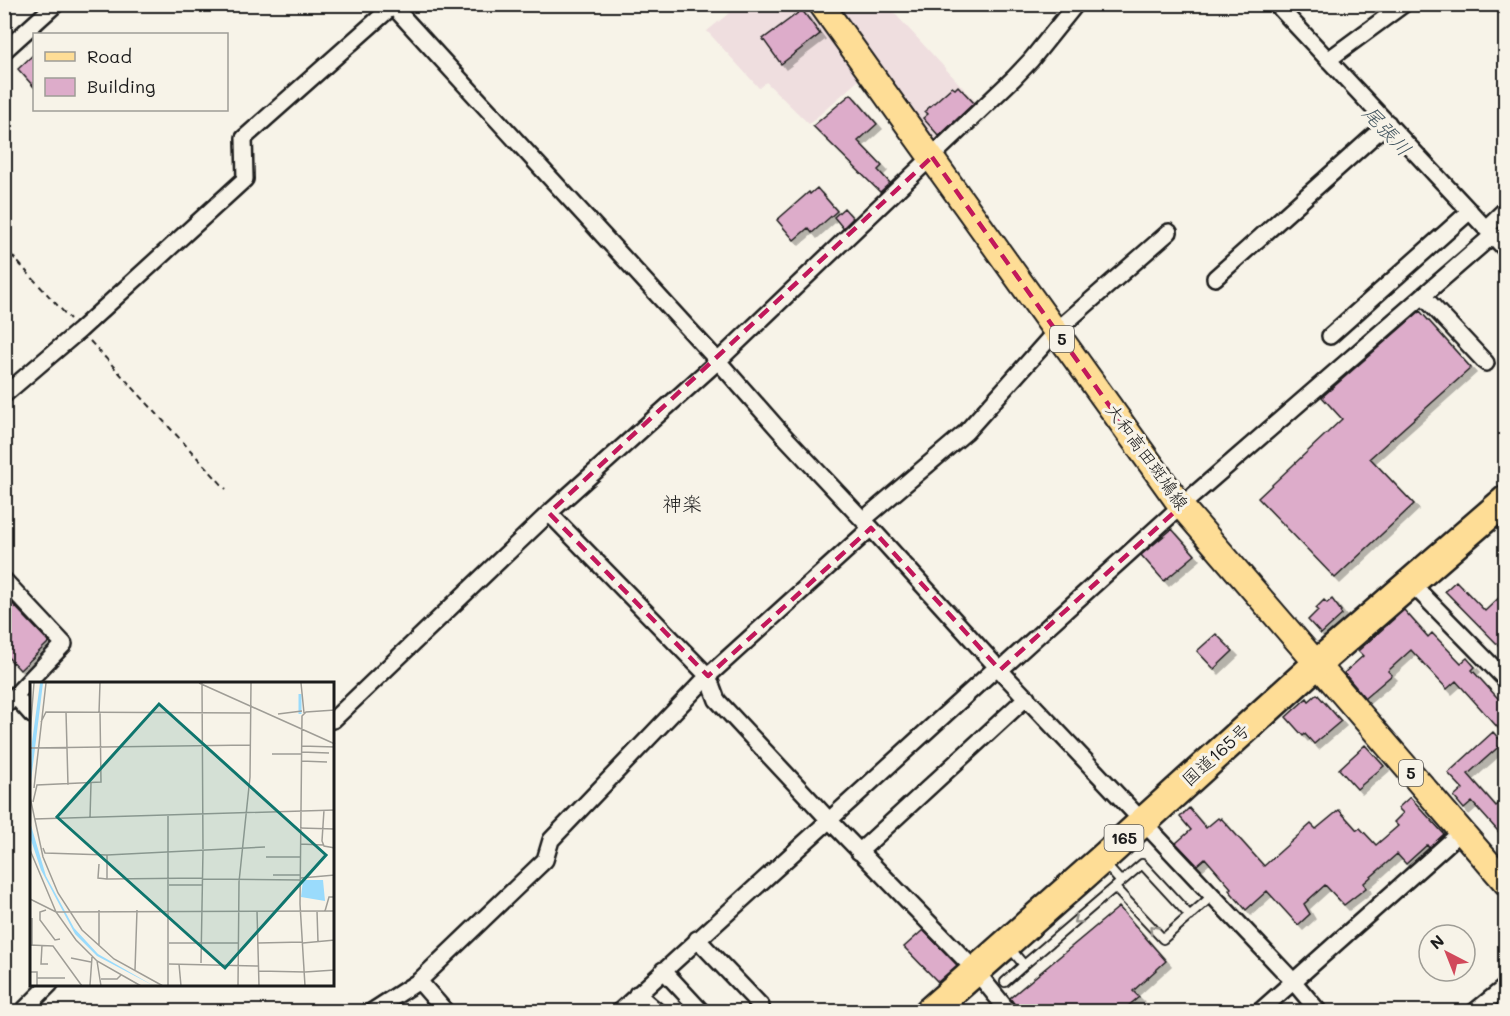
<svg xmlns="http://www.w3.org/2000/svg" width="1510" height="1016" font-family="Mali,'Klee One',sans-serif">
<defs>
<filter id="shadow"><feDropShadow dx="5" dy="5" stdDeviation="0" flood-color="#0004"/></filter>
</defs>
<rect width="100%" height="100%" fill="#f7f3e8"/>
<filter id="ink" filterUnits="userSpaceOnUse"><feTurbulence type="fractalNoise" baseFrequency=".0167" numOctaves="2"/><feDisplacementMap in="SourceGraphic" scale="12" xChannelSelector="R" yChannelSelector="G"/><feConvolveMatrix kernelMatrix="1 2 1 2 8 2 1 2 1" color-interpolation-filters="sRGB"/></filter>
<g filter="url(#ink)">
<path fill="#efdedf" d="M739 5H803L861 78 809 124 766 82 759 88 707 31Z
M837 5H887L978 104 936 142Z"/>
<path fill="#ddacca" stroke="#1c1c1c" stroke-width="1.5" filter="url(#shadow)" d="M802 10 820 34 781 64 763 39Z
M34 54V87L18 69Z
M958 86 974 103 939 136 923 118 928 114 925 111 952 87 955 89Z
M851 94 877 124 858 141 882 166 878 170 890 183 880 192 813 126Z
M817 188 837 211 812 233 808 228 794 240 777 220 809 192 810 194Z
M844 208 853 218 843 228 834 217Z
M1420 311 1471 368 1370 458 1414 504 1335 578 1258 498 1342 419 1322 397Z
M1172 529 1195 555 1164 581 1141 555Z
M1456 581 1485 611 1506 591V653L1445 591Z
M4 595 49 642 20 670 4 653Z
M1332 599 1341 611 1340 612 1342 615 1321 634 1308 620 1318 610 1316 608 1324 600 1327 603Z
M1404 610 1428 637 1432 633 1461 663 1467 658 1475 667 1472 670 1506 707V724L1499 729 1456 681 1447 689 1411 650 1388 671 1392 675 1365 698 1344 673 1363 656 1358 651Z
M1216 634 1233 651 1214 669 1197 651Z
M1317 694 1341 721 1314 744 1305 734 1303 736 1286 717 1307 698 1309 701Z
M1493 732 1503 743 1468 774 1496 806 1506 798V840L1472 802 1464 809 1454 797 1463 789 1448 773Z
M1365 745 1384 766 1357 789 1339 769Z
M1410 797 1444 834 1429 848 1427 845 1406 864 1397 854 1364 883 1366 888 1344 905 1325 885 1304 904 1310 914 1298 925 1267 891 1246 910 1229 890 1231 888 1205 858 1197 865 1176 843 1191 830 1180 817 1189 808 1206 828 1218 818 1220 820 1221 818 1264 866 1311 824 1316 829 1339 810 1357 830 1360 828 1376 845 1398 826 1394 822 1403 813 1398 808Z
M1119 907 1166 961 1133 991 1139 997 1122 1011H1019L1010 998Z
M923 930 957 965 938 982 904 947Z"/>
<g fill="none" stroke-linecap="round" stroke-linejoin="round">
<defs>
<path id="lane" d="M1104 863 1121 882
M1115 888 1163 939 1212 896
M1009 947 1024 965 1142 864 1190 916
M1005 982 1024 965"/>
<path id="street" d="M391 4 718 361 786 438 863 520
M1276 4 1506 250
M4 51 56 4
M1328 60 1404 4
M1486 228 1506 209
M1215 278 1388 123
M1424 297 1486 363
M1330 336 1470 211
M4 395 80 330 245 179 244 138 395 4
M549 513 708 676 717 700 829 820 975 970 1009 1012
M871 528 997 667 1293 981 1319 1012
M4 580 64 644 4 707
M1411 583 1506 680
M1000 670 1181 506 1493 235
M15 696 32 715
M333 720 549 513 718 361 1014 78 1031 60 1076 4
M859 852 1027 697
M697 939 761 1006
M663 970 702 1012
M419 981 446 1012
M637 994 658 1012
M22 1012 50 984
M371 1012 419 981 545 860 551 840 708 676 871 528 863 520 966 432 1056 331 1169 232
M619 1012 997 667
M1259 1012 1461 832
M1474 1012 1506 986"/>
<path id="primary" d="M821 4 1181 506 1506 883"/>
<path id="highway" d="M929 1012 1101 860 1318 663 1506 500"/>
</defs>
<use href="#lane" stroke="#1c1c1c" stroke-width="12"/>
<use href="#street" stroke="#1c1c1c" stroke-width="20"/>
<use href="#primary" stroke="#1c1c1c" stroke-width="28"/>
<use href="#highway" stroke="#1c1c1c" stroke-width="33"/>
<path stroke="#1c1c1c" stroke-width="2" stroke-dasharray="6 4.5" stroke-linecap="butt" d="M4 247 70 319
M90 341 226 489"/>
<use href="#lane" stroke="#f7f3e8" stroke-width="8"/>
<use href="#street" stroke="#f7f3e8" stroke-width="15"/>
<use href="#primary" stroke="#fedd96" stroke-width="24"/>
<use href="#highway" stroke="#fedd96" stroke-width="28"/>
</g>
<defs><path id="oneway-chevron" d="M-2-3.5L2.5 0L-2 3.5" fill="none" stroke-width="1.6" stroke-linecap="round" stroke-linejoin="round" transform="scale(1.5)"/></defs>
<g stroke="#94928c">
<use href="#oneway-chevron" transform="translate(1077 920) rotate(140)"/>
<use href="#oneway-chevron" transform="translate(1153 929) rotate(-133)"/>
</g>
</g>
<path fill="none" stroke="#c2185b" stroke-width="4.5" stroke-dasharray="12 8" stroke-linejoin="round" d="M932 157 1181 506 1000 670 871 528 708 676 549 513Z"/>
<g text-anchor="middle" stroke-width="6" stroke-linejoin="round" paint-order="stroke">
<g fill="#f7f3e8" stroke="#5e5c59" stroke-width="1.5">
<rect x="1050" y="326" width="24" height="26" rx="4.5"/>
<rect x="1399" y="760" width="24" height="26" rx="4.5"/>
<rect x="1104.5" y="825" width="39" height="26" rx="4.5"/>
</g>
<g font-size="16" font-weight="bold" fill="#1c1c1c">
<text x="1062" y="345">5</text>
<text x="1411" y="779">5</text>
<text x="1124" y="844">165</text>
</g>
<g font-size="18" fill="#1c1c1c" stroke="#f7f3e8">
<text transform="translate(1147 457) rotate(54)" y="6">大和高田斑鳩線</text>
<text transform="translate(1216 755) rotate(-42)" y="6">国道165号</text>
</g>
<g font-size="20" font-style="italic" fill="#42555f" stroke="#f7f3e8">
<text transform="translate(1387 131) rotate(47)" y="7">尾張川</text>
</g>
<g font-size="20" fill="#1c1c1c" stroke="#f7f3e8">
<text x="682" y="511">神楽</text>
</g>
</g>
<g transform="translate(30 682)">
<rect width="304" height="304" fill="#f7f3e8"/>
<path d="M10 1H13L0 107 2 60ZM0 140 16 194 44 246 68 272 124 304 67 274 45 252 11 188 0 155ZM273 198H293L295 219 271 215Z" fill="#9adbfc"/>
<path fill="none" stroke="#9adbfc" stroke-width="3" d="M270 12V32"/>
<path fill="none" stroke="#9f9d96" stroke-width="1.5" d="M169 1 305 62M172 1 173 167M271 1 274 31M36 30 38 103M69 31 70 1M248 32 272 29M11 40 16 30 221 31M0 52 4 1M272 64 305 65M0 66 221 63M271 70 299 71M242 72H271M271 79 297 80M4 106 16 1M0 115 13 175 28 211 52 248 84 277 133 304M3 120 7 103 71 100 70 31M294 128 292 159 294 164 305 166M60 136 61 101M4 137 305 128M270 146 305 147M270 162 293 163M13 166 15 171 77 173 235 165M0 168 26 230 46 258 67 279 111 304M77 173V197L173 196M236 175H271M69 182 68 196 77 197M243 193H271M271 196 305 193M173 197 271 198M139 203H173M0 217 26 230 305 229M16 228 10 230V238L25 258 30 257M227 229 229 304M287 229 288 260M295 229 299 215H305M2 236V263M139 261H208M228 261 273 260M273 261 305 258M0 263 23 264 52 304M12 263 11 282H18M69 264V228M41 276 61 280M67 279 71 304M171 281 173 168M139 282 229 284M149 282 151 304M0 284V263M105 288 107 228M229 289 275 290M0 290H7V304M275 290 305 288M7 296H35M71 297H87L91 293M60 303 62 275M138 304V134M208 304 209 200 220 95 221 1M275 304 270 222 272 34 276 30 305 28"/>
<path fill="#0f766e" fill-opacity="0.15" stroke="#0f766e" stroke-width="3" d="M129 22 296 173 195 286 27 135Z"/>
<rect width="304" height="304" fill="none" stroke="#1c1c1c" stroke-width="3"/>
</g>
<rect width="1510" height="1016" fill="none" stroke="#f7f3e8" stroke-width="24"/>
<rect x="12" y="12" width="1486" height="992" fill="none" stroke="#1c1c1c" stroke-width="2" filter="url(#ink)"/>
<rect x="33" y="33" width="195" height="78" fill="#f7f3e8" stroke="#9f9d96" stroke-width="1.5"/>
<rect x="45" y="52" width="30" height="9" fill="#fedd96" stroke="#9f9d96" stroke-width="1.5"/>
<text x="87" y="63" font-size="18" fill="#1c1c1c">Road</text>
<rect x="45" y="78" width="30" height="18" fill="#ddacca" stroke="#9f9d96" stroke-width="1.5"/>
<text x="87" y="93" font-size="18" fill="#1c1c1c">Building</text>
<g transform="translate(1447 953) rotate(318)"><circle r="28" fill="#f7f3e8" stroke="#9f9d96" stroke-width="1.5"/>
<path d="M0-4.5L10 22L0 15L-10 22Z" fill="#d1495b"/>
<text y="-9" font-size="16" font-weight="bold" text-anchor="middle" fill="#1c1c1c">N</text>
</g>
</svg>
